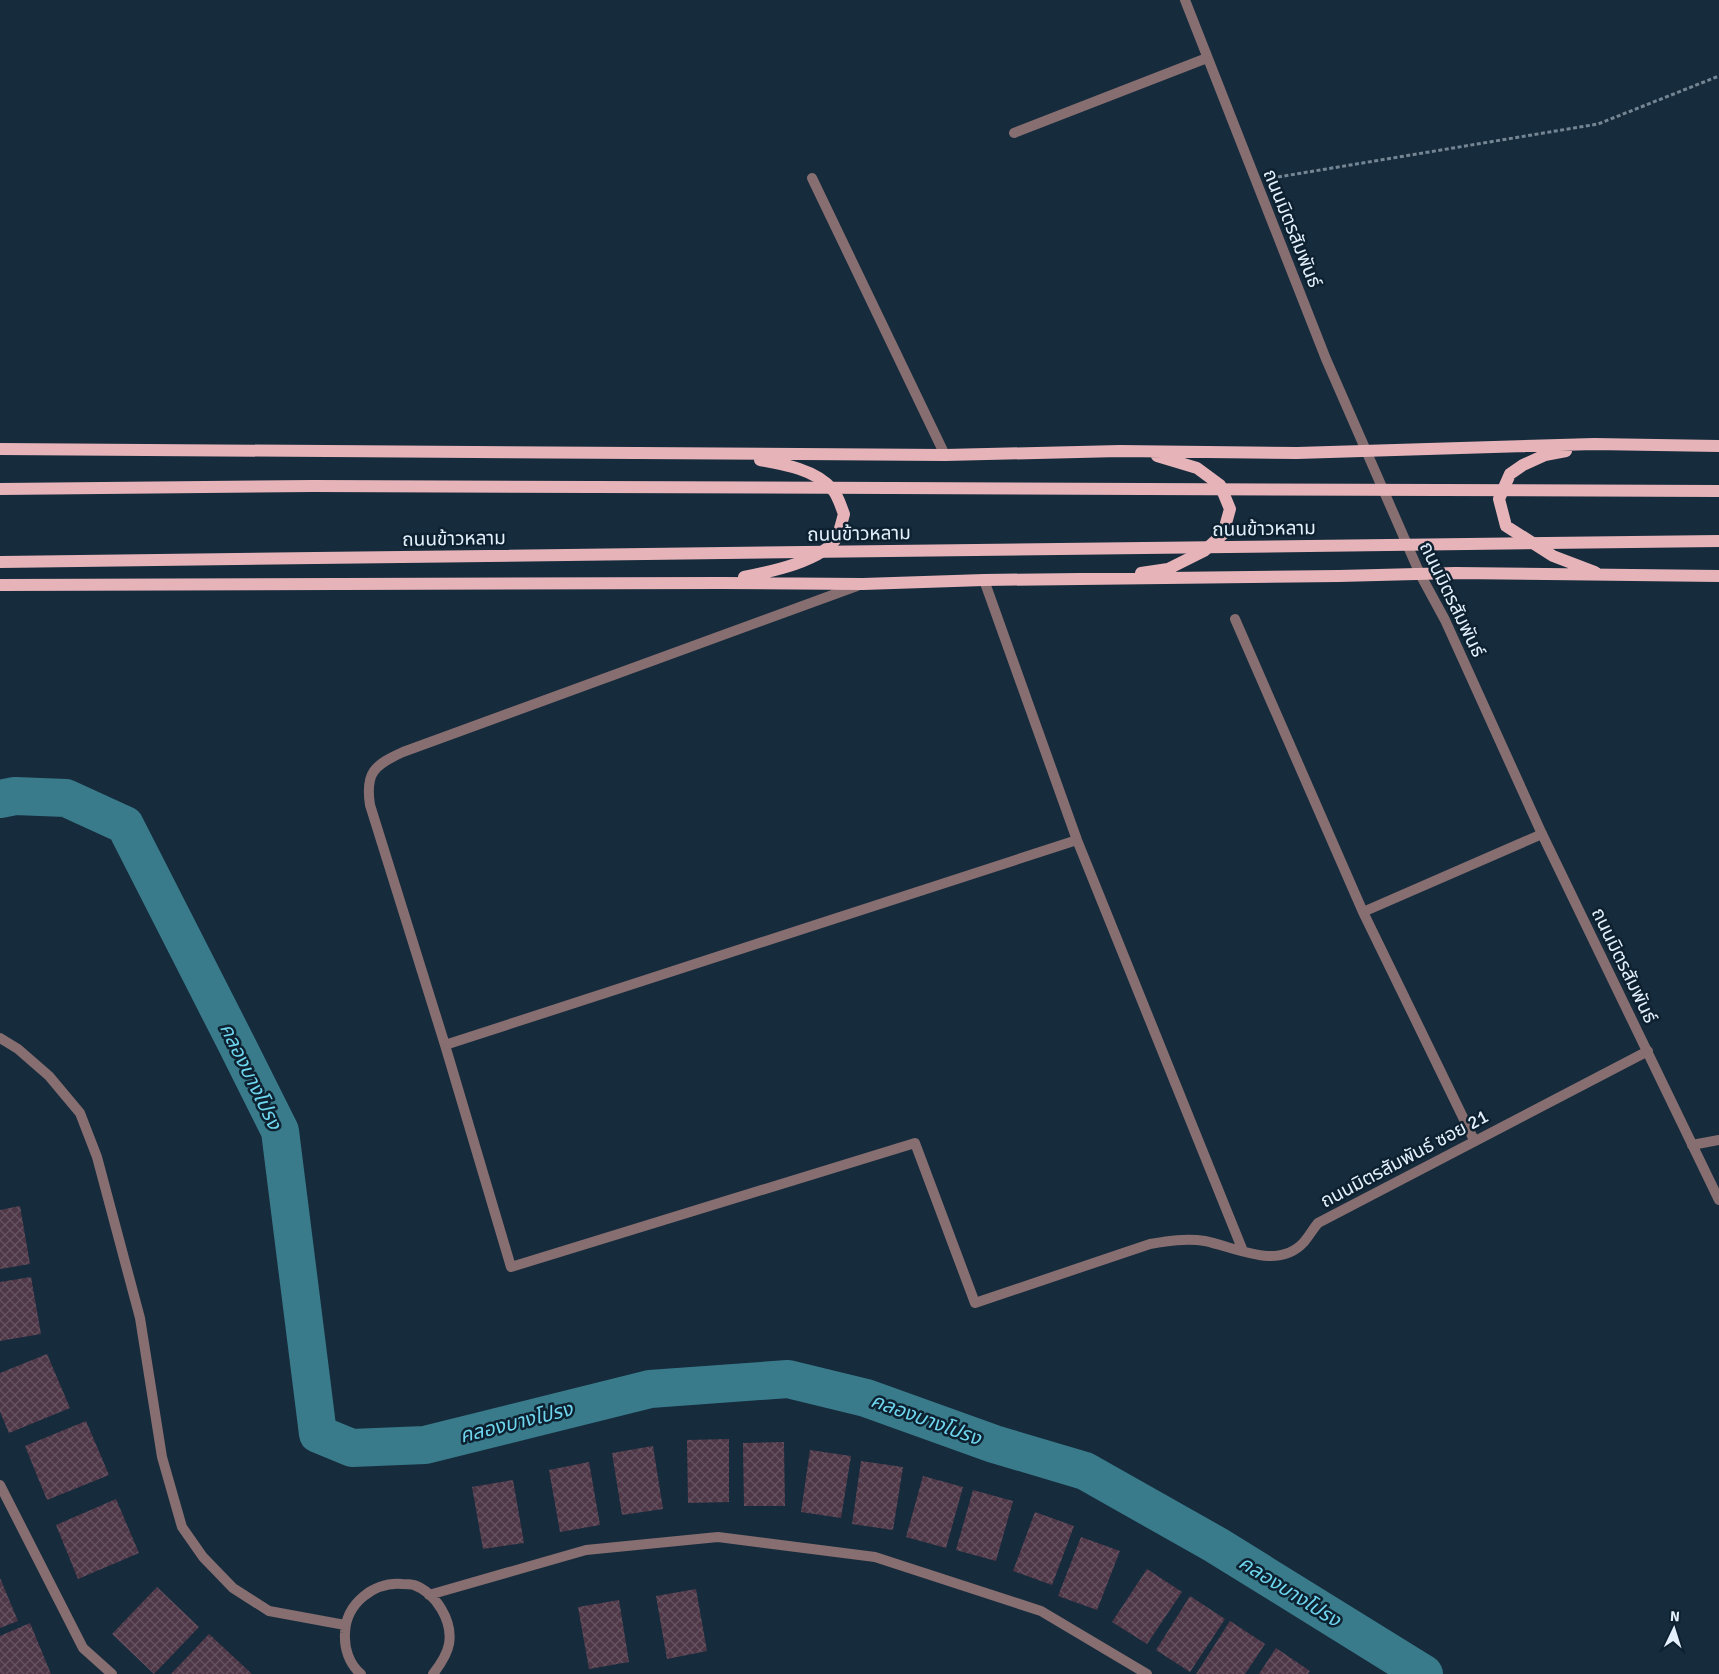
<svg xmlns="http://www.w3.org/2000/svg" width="1719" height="1674" font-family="Signika,'Noto Sans Thai',sans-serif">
<defs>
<pattern id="building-cross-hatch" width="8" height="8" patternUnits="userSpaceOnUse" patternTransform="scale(1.25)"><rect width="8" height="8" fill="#4e3747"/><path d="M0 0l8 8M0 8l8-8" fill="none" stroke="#675462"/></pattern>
</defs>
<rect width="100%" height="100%" fill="#162b3c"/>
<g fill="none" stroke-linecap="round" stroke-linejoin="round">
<path stroke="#397b8a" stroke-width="38" d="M0 799 15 796 66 798 125 825 236 1043 280 1131 318 1434 352 1448 425 1445 650 1389 788 1379 866 1398 994 1444 1085 1471 1216 1545 1424 1674"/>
</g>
<path fill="url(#building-cross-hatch)" d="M20 1206 30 1264 0 1269V1210Z
M31 1277 41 1334 0 1341V1282Z
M47 1354 70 1408 9 1433 0 1412V1373Z
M86 1421 109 1475 47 1500 25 1446Z
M729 1439V1502L688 1503 687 1440Z
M784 1442 785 1506H744L743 1443Z
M653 1446 663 1509 622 1515 612 1453Z
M810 1450 851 1456 841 1518 801 1512Z
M861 1461 903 1467 893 1530 852 1524Z
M589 1462 600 1525 560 1532 549 1470Z
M923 1476 963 1487 946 1548 906 1537Z
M513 1480 524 1543 483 1549 472 1487Z
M973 1490 1013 1501 996 1561 956 1550Z
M116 1499 139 1553 78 1579 56 1525Z
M1035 1512 1074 1526 1052 1585 1013 1571Z
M1081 1537 1120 1551 1097 1610 1058 1596Z
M1147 1569 1182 1592 1147 1644 1112 1622Z
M0 1578 18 1621 0 1628Z
M157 1587 199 1627 154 1674 112 1634Z
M696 1589 707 1651 667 1659 656 1596Z
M1190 1596 1225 1619 1190 1672 1156 1650Z
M619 1600 629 1662 589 1669 578 1607Z
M1230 1621 1265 1644 1245 1674H1196Z
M30 1623 51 1674H0V1636Z
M209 1634 252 1674H171Z
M1276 1648 1310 1671 1308 1674H1259Z"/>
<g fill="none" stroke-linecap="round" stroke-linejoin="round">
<path stroke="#748694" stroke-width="3" stroke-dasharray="4 2.5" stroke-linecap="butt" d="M1278 177 1598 124 1719 76"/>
<path stroke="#876e70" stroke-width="10" d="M1235 619 1363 912 1474 1140
M1363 912 1542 834
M1692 1145 1719 1140"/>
<path stroke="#876e70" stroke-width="10" d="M1014 133 1207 58
M812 178 945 455
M984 580 1077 840 1243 1251
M857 586 403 752C374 765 365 773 370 805L445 1045 511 1267 915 1143 975 1303 1150 1244C1168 1241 1186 1238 1205 1241 1235 1247 1278 1271 1304 1242 1309 1236 1313 1229 1318 1223L1648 1051
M0 1038 18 1049 49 1076 80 1113 97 1157 140 1318 162 1457 182 1527 203 1557 233 1588 269 1611 345 1625
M445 1045 1077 840
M0 1485 83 1648 112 1674
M429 1595 586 1550 718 1537 875 1557 1041 1611 1147 1674
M361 1674C349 1664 344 1648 345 1633 346 1603 374 1582 402 1584 406 1584 410 1584 414 1585 436 1593 453 1621 449 1644 447 1655 440 1665 433 1674"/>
<path stroke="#876e70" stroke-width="10" d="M1185 0 1326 359 1420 574 1445 620 1542 834 1719 1200"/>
<path stroke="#e6b3b8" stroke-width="12" d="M0 449 945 455 1120 451 1297 453 1594 444 1719 446
M1566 451 1545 455 1523 465 1510 474 1499 499 1506 526 1553 556 1595 572
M0 489 313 486
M0 562 315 558
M1141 573 1168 569 1204 551 1223 534 1230 509 1220 485 1197 468 1157 456
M744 577C769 572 824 561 837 537 840 530 842 521 844 514 841 507 838 495 832 489 816 470 784 464 760 460
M0 585 721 583 863 584 984 580 1339 576 1455 573 1719 576"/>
<path stroke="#e6b3b8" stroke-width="12" d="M313 486 1719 491
M315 558 1719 541"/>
</g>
<g text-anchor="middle" stroke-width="5" stroke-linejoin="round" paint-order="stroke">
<g font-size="19" fill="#e4f1fc" stroke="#0d2131">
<text transform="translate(1293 228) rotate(68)" y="7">ถนนมิตรสัมพันธ์</text>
<text transform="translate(1264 528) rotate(-1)" y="7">ถนนข้าวหลาม</text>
<text transform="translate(859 533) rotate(-1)" y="7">ถนนข้าวหลาม</text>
<text transform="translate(454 538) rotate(-1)" y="7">ถนนข้าวหลาม</text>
<text transform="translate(1453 599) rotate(64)" y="7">ถนนมิตรสัมพันธ์</text>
<text transform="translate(1625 965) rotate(64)" y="7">ถนนมิตรสัมพันธ์</text>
<text transform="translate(1404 1158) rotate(-28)" y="7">ถนนมิตรสัมพันธ์ ซอย 21</text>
</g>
<g font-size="20" font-style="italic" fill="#6ed5ec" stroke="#0d2131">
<text transform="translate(251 1076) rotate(64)" y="7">คลองบางโปรง</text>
<text transform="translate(926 1419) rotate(20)" y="7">คลองบางโปรง</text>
<text transform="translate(516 1422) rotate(-14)" y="7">คลองบางโปรง</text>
<text transform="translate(1290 1591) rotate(32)" y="7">คลองบางโปรง</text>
</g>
</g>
<g transform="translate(1674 1629) rotate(4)" stroke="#0d2131" stroke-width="4" paint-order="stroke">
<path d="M0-4L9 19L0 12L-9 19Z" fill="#e4f1fc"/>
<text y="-8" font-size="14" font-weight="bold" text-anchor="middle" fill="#e4f1fc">N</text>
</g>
</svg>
